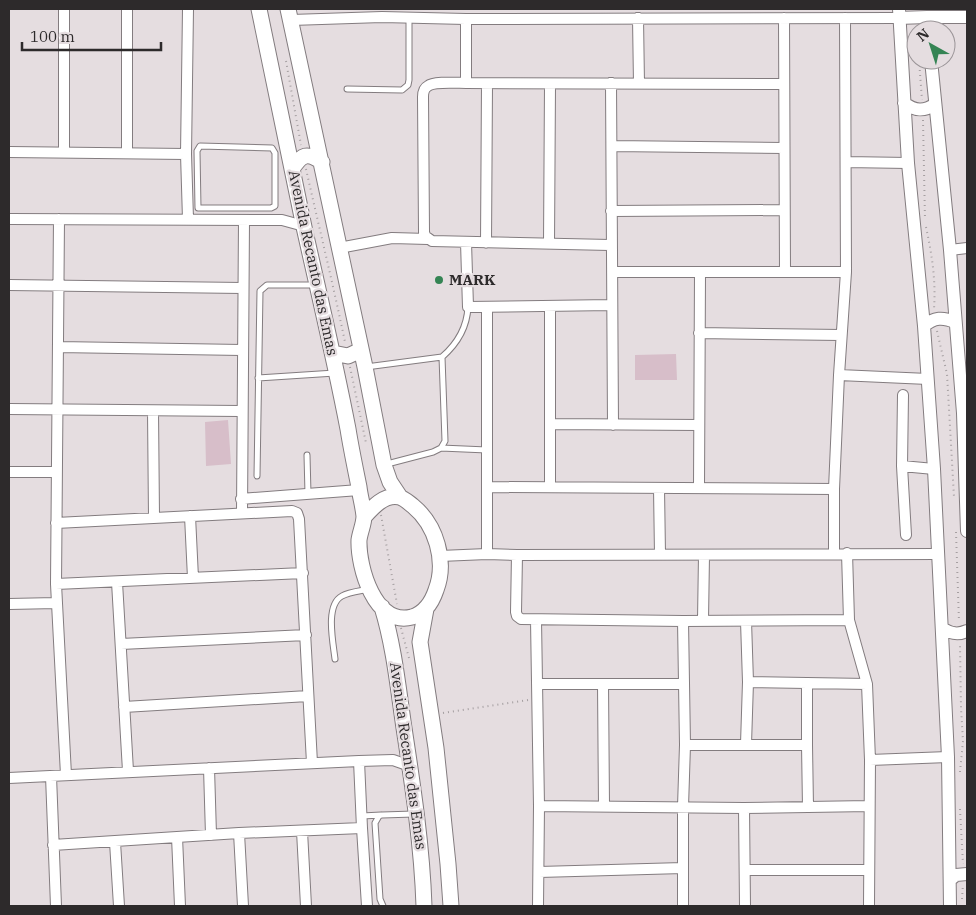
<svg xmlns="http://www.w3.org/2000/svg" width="976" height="915" font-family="'IBM Plex Serif',serif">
<rect width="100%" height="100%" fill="#e5dde0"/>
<path fill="#d7bec9" d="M676 354 677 380H635V355Z
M228 420 231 464 206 466 205 422Z"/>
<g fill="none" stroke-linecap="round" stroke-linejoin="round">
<defs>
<path id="service" d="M347 89 402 90 408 85 409 80V18
M200 146 272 148 275 153V206L271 208H198L197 151Z
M366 367 442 357C457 344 467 327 468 307
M258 378 335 373
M441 448 445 441 442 357
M307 455 308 494
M387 464 433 452 441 448 487 450
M257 476 260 291 267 285H316
M335 659C333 642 325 605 342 596 349 592 360 591 369 589
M362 816 381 815
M383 906 380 899 375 823 379 816 382 815 414 814"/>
<path id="minor" d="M64 9V152
M638 18 639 84
M784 18 785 271
M291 20 382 17 466 19 898 18
M466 83V19
M611 83 613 425
M612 146 784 148
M9 152 186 154
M127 153V9
M846 162 908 163
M611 211 784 210
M9 219 282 220 304 226
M59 219 56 584 66 775
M188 219 186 154 188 9
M466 242 468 307 611 305
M486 243 487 84
M549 243 550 85
M610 245 432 241 425 236 424 232 423 97C423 92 424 88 428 86 434 81 457 83 466 83L784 84
M339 248 392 238 428 239
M950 250 967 248
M612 272H846
M9 285 243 288
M550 306V487
M487 308V554
M699 333 841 335
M58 347 242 350
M839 375 928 379
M903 395 902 466 906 535
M9 409 241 411
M153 411 154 517
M551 424 699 425
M902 466 934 469
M9 472H56
M487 487 834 489
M699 487 700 273
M659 488 660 554
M241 499 359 490
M242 513 244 220
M190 516 193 578
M56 523 292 511 297 513 299 519 312 763
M834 553V489L839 375 846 272 845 18
M847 553 849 620 867 684 870 760 869 906
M517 555 516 612 517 616 521 619 683 621 849 620
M440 556 487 554 517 555 938 554
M117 582 128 771
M56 584 303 573
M9 604 56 603
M536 620 539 806 538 906
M703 620 704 555
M746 621 748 682 746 744
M121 644 306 635
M748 682 867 684
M538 684H683
M603 684 604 806
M124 707 308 696
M685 745H807V683
M807 745 808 807
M870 760 948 757
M209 768 211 835
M51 776 56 906
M9 778 359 761 393 760 410 766
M539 806 744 808 869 806
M744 808 745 906
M362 828 367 906
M302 831 306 906
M239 833 243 906
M177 837 180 906
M115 842 119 906
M53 845 239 833 362 828 359 761
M745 870H869
M539 872 683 868
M683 906V807L685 745 683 621"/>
<path id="tertiary" d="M899 9 908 163 924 326 934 469 948 757 950 906
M927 17H967
M898 18 927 17 928 30
M931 60 950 250 963 413 967 531
M904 103C915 111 924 112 935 104
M924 326C934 317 943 317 955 322
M942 628C951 634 958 635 967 631
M950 880 956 875 967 874"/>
<path id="secondary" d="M259 9C274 82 289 154 304 227 319 294 335 361 348 429 351 448 355 467 359 487 360 496 363 506 364 516 364 524 360 532 359 540 358 567 375 627 412 617 425 613 432 602 436 590 447 561 436 525 413 506 409 503 404 498 399 497 384 494 372 508 364 517
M288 9 365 367 384 465 390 482 400 497
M292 169C302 154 307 152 322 162
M333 353 348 356 361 350
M382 607C394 646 398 687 404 728 413 787 422 846 424 906
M426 609 420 642 436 748 448 864 451 906"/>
</defs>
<use href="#service" stroke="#837c7f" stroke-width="7"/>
<use href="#minor" stroke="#837c7f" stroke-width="12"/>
<use href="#tertiary" stroke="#837c7f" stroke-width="14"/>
<use href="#secondary" stroke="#837c7f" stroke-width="17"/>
<path stroke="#a59fa1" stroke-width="2" stroke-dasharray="1 4" stroke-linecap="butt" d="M919 60 922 100
M286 61 301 145
M923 120 925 220
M306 169C319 227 333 284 345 342
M926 227C932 255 936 280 934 309
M937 331 947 374 954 497
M350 367 366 443
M381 515 397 604
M956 532 959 622
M401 628 409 658
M443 713 528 700
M960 772 963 741 961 708 960 644
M960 809 963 864
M962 899 963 884"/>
<use href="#service" stroke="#fff" stroke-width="5"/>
<use href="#minor" stroke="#fff" stroke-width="10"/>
<use href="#tertiary" stroke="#fff" stroke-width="12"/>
<use href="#secondary" stroke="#fff" stroke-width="15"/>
</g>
<circle fill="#358454" stroke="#e5dde0" stroke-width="2" cx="439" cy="280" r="5"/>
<g text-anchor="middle" stroke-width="4.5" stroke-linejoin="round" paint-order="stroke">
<g font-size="15" fill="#2d2a2b" stroke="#e5dde0">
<text transform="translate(313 263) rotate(78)" y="5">Avenida Recanto das Emas</text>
<text transform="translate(408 756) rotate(82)" y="5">Avenida Recanto das Emas</text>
</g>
<g font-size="15" font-weight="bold" fill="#2d2a2b" stroke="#e5dde0" text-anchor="start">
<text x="449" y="285">MARK</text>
</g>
</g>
<rect width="976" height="915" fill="none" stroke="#2d2a2b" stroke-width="20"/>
<g transform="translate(931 45) rotate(321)"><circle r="24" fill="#e5dde0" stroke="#9b9598"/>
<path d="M0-4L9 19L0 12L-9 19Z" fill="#358454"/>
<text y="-8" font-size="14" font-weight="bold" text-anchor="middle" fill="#2d2a2b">N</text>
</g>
<path d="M22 42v8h139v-8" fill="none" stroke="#2d2a2b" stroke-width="2.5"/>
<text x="30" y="42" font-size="15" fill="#2d2a2b" stroke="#e5dde0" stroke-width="4" paint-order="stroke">100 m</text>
</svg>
